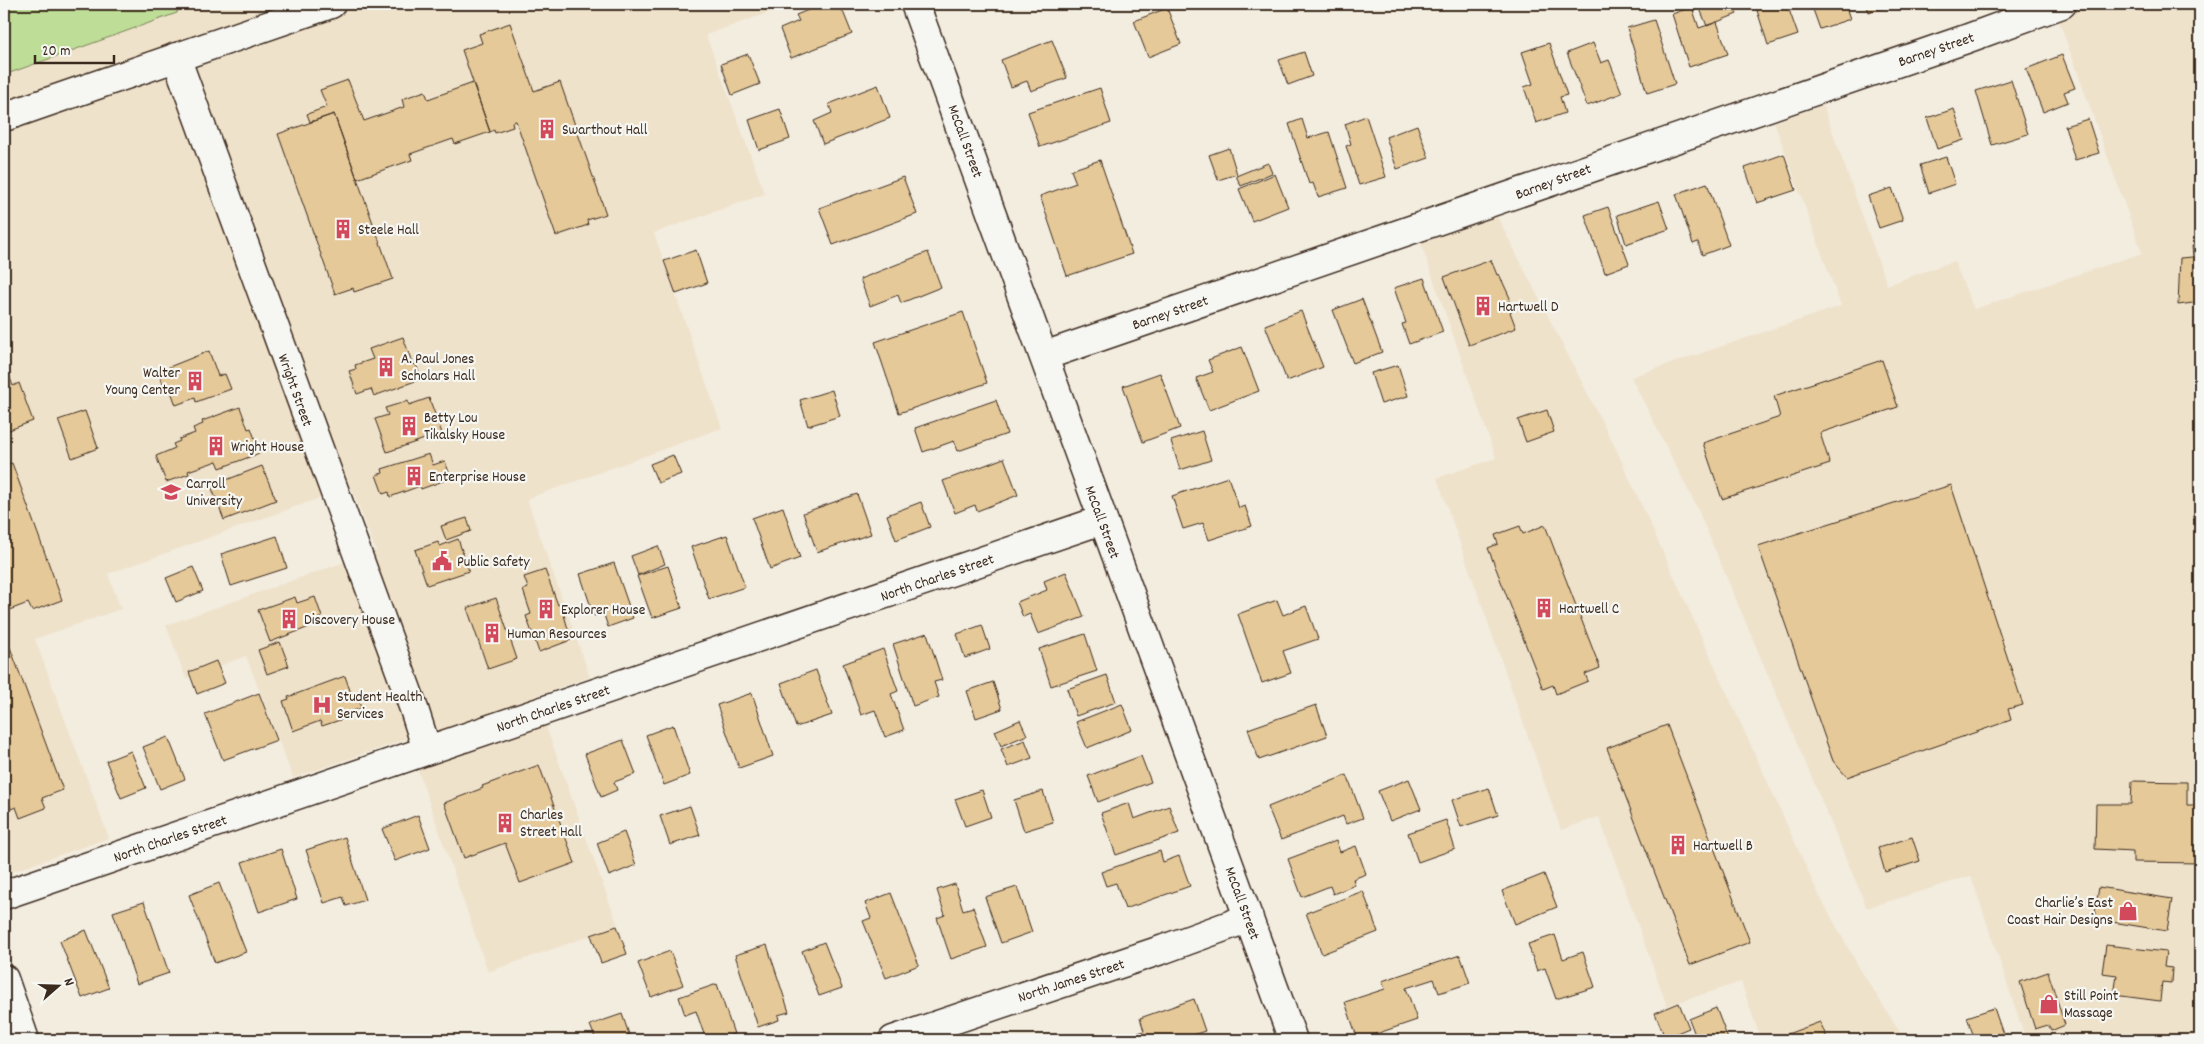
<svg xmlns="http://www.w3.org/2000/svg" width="2204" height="1044" font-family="Dekko,sans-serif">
<rect width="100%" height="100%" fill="#f3ede0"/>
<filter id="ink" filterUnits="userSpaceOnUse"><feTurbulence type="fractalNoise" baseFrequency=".02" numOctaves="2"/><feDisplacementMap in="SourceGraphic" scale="10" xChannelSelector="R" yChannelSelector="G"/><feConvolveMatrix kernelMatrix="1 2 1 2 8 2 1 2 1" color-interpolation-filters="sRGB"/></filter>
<g filter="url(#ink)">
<path fill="#efe2cb" d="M4 4H793L706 35 765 194 654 233 722 428 527 499 590 677 535 696 618 926 488 972 407 739 293 778 246 656 186 679 166 625 376 551 351 487 108 574 121 609 35 639 109 838 11 872 4 873Z
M2053 4H2200V1040H2026L1971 876 1867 908 1697 508 1631 377 1841 306 1774 122 1823 105 1887 285 1954 261 1974 309 2142 253Z
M1497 216 1617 451 1819 895 1860 969 1905 1040H1761L1741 982 1667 1006 1599 817 1561 830 1437 478 1496 458 1420 241Z"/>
<path fill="#bede97" stroke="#7c845a" d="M4 4H179L177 13 4 75Z"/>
<path fill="#e5c999" stroke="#3b2a1e" d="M823 4H840L852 34 791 58 780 29 799 21 796 15Z
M1698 4H1733L1737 14 1707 26Z
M1755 4H1787L1798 35 1768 45Z
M1811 4H1845L1850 19 1820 29Z
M1866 4H1894L1869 12Z
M1692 7 1699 28 1717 22 1728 54 1689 67 1672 14Z
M1167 8 1181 44 1148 57 1134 21Z
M1654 20 1675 84 1647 93 1627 28Z
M510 23 534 91 560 82 606 214 587 220 588 225 556 236 516 121 512 122 513 127 495 133 494 130 490 132 462 50 482 43 479 34Z
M1052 40 1067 78 1031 91 1027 81 1011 87 1001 60Z
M1549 43 1567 95 1560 97 1565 113 1536 123 1524 87 1533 84 1522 52Z
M1593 43 1601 63 1609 60 1622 93 1587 106 1567 53Z
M1304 52 1312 76 1288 85 1279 60Z
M748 54 760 84 732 95 721 64Z
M2062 55 2075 88 2064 92 2068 102 2043 112 2026 69Z
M348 80 364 121 404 107 402 99 425 91 428 99 473 83 490 132 455 144 453 139 410 154 412 160 357 179 334 114 310 122 307 114 327 107 320 90Z
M2011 80 2028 134 1992 145 1976 91Z
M878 85 890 118 823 144 814 121 832 113 829 104Z
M1100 88 1111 123 1040 147 1028 112Z
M780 109 790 139 759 150 749 120Z
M1954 109 1964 140 1937 149 1927 118Z
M334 114 393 279 354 292 353 288 335 294 278 134Z
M1366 116 1386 177 1359 185 1346 146 1351 144 1345 124Z
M1302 119 1308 138 1329 132 1347 188 1318 197 1313 183 1309 184 1289 124Z
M2088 119 2099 153 2075 160 2065 126Z
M1417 125 1429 158 1397 169 1386 137Z
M1229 148 1237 174 1218 180 1209 155Z
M1784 154 1796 190 1757 203 1745 168Z
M1946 157 1955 184 1929 193 1920 165Z
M1100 160 1132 254 1067 276 1040 196 1076 183 1071 170Z
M1268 163 1272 173 1241 186 1236 176Z
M1275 174 1288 207 1252 221 1239 189Z
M903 177 917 214 833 245 819 208Z
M1707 183 1729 245 1702 255 1698 242 1693 244 1676 194Z
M1892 188 1903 220 1879 228 1868 196Z
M1659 201 1669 229 1626 244 1617 215Z
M1608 207 1629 264 1605 273 1585 215Z
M2200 244V302L2178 305 2180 258 2193 257 2192 246Z
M696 250 707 283 676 294 664 261Z
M928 252 941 287 901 303 898 295 870 306 860 279Z
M1491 260 1497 275 1499 274 1510 298 1509 301 1512 311 1510 312 1516 328 1469 345 1444 277Z
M1424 278 1443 332 1409 344 1402 324 1406 323 1394 288Z
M1362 299 1382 352 1353 363 1333 310Z
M1301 311 1323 367 1287 381 1265 325Z
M963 312 987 383 899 413 875 342Z
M403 337 413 365 416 364 421 379 374 396 371 389 357 394 349 371 356 369 355 365 373 359 369 349Z
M1242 347 1259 391 1209 410 1196 378 1213 372 1208 360Z
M209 351 218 376 225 374 231 389 196 402 195 398 176 405 169 386 164 387 160 376 171 372 169 367Z
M1882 360 1898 407 1820 433 1830 464 1722 499 1703 443 1780 417 1774 396Z
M4 362 13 386 19 383 33 421 4 432Z
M1398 365 1408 396 1381 404 1371 373Z
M1160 373 1180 428 1143 442 1123 386Z
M832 390 840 416 808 426 800 400Z
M429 398 442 433 387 452 375 419 388 415 385 408 408 401 409 405Z
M996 400 1007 434 958 451 954 441 923 452 915 428Z
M240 407 248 429 251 428 260 453 220 468 217 461 188 471 189 474 166 482 156 456 175 448 173 444 180 441 179 439 195 433 193 428 203 424 202 421Z
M1547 410 1554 432 1526 442 1518 420Z
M85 411 98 448 72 458 58 420Z
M1202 431 1211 460 1180 470 1171 441Z
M4 451 9 464 12 463 62 600 32 611 28 603 4 612Z
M429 454 433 465 445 461 451 478 421 489 420 486 390 497 389 492 383 494 376 475 383 473 382 469Z
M673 455 681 474 658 483 650 464Z
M1004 458 1018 495 977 511 975 505 955 513 943 481Z
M262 466 276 500 224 520 211 486Z
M1228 477 1239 508 1245 506 1252 526 1209 540 1203 523 1183 529 1172 496Z
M1951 485 2023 705 2008 709 2011 720 1847 777 1833 761 1758 546Z
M857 494 871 534 817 552 803 513Z
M921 502 930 527 896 540 887 515Z
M783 507 800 558 770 569 752 518Z
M467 518 471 531 446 540 441 526Z
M1545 525 1600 668 1585 674 1588 681 1556 694 1553 685 1543 689 1488 548 1498 544 1495 535 1520 526 1523 534Z
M727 535 745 587 709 599 691 547Z
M277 536 287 568 231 586 221 554Z
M458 539 469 571 427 585 415 550 438 542 440 546Z
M658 546 665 564 638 575 631 556Z
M614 563 633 618 608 627 603 612 594 616 580 574Z
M668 566 682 608 652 618 637 576Z
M193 567 203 591 176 602 166 578Z
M545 570 558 605 561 604 571 640 539 652 526 616 531 614 523 590 528 588 524 577Z
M1066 572 1084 617 1038 634 1030 614 1023 617 1017 602 1047 590 1044 581Z
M295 597 297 603 315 597 322 617 311 621 312 626 270 642 258 610Z
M496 598 517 659 488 669 467 608Z
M1277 600 1283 615 1306 606 1318 639 1283 651 1291 673 1262 683 1238 614Z
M982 625 990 649 965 658 957 634Z
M4 631 63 790 42 798 46 808 20 818 16 807 11 809 4 790Z
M927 633 942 680 934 682 939 697 913 706 893 644Z
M1085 634 1097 671 1051 686 1039 649Z
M280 642 289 666 267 674 258 650Z
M883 649 898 691 891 694 904 730 885 737 875 710 861 715 843 664Z
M216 661 225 683 197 694 189 672Z
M816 670 832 715 796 727 781 683Z
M1107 675 1116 702 1076 716 1067 689Z
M345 676 353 699 358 698 361 708 342 715 343 719 322 726 320 721 293 731 283 701 289 699 288 697Z
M993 682 1002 709 976 718 967 691Z
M259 693 277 740 223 760 205 714Z
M752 693 773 756 739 768 717 705Z
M1122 704 1132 730 1087 748 1076 722Z
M1316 705 1327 736 1259 760 1248 729Z
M1020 720 1027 735 1001 746 995 731Z
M673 725 690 775 664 785 646 735Z
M1667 725 1750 942 1690 965 1607 748Z
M168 737 185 779 160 789 143 747Z
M623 740 636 774 614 782 617 790 601 797 585 754Z
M1025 740 1032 758 1008 767 1001 749Z
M131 751 146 788 121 798 106 761Z
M1141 756 1151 782 1098 802 1088 776Z
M539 765 575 863 520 883 505 843 464 858 444 803 483 788 482 786Z
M1347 775 1363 818 1346 824 1343 816 1281 840 1268 807Z
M1409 779 1421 809 1390 821 1378 791Z
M2132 781 2187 782V805H2200V863L2133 862V851L2095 849 2096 804H2131Z
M1489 788 1498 815 1461 827 1452 800Z
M982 790 991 817 965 826 955 799Z
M1043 791 1053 822 1024 831 1014 800Z
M1129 803 1134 819 1169 806 1179 833 1116 855 1101 813Z
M690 806 700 835 670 845 660 816Z
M418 815 430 848 395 861 382 829Z
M1446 820 1455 849 1418 862 1408 833Z
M624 832 636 865 609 876 597 843Z
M345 837 365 900 346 906 343 897 324 903 306 850Z
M1912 837 1920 861 1885 872 1878 848Z
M1336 841 1340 852 1356 846 1366 874 1353 879 1355 885 1333 894 1330 886 1302 897 1288 859Z
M281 849 297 899 259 912 242 862Z
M1160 851 1163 862 1179 856 1190 886 1125 909 1116 883 1106 886 1101 872Z
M1544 874 1557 907 1515 924 1502 891Z
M219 883 246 952 215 963 189 895Z
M955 884 963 910 973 907 987 947 951 959 937 918 945 915 937 890Z
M1017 887 1032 932 1001 943 985 897Z
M2099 887 2172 899 2167 931 2094 919Z
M1363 891 1378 932 1322 954 1306 913Z
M891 893 919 965 886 978 863 921 871 918 865 903Z
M144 902 169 973 137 984 113 912Z
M617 926 627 954 601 963 591 935Z
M86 930 109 988 82 998 60 941Z
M1555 935 1563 959 1583 952 1595 987 1556 999 1545 968 1537 971 1528 944Z
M824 942 842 988 819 996 802 951Z
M767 945 789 1012 778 1015 779 1020 758 1027 735 955Z
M2106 945 2166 952 2164 967 2172 968 2171 983 2162 982 2160 1001 2114 995 2117 975 2102 973Z
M670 951 683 985 651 997 638 963Z
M1460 955 1470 983 1439 993 1434 979 1406 988 1417 1020 1358 1040 1345 1002 1385 989 1382 981Z
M2048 972 2065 1025 2051 1031 2048 1025 2035 1029 2020 982Z
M717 984 734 1034 715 1040H706L696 1011 685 1015 679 997Z
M1194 999 1205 1031 1177 1040H1121V1039L1144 1031 1140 1018Z
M1679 1003 1689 1028 1665 1038 1655 1013Z
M1716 1008 1728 1039 1697 1040 1689 1019Z
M1994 1008 2005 1040H1975L1967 1017Z
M622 1014 631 1040H596L590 1025Z
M1820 1022 1828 1040H1771Z"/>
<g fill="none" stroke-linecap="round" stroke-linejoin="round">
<defs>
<path id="minor" d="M915 4 1293 1040
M176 57 414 709 427 750
M1044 356 1966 39 2062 4
M4 895 1102 520
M4 979 25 1040
M893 1040 1164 949 1249 918"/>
<path id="major" d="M4 117 331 4"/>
</defs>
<use href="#minor" stroke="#3b2a1e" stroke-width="31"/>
<use href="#major" stroke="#3b2a1e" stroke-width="31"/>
<use href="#minor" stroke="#f6f6f2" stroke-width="28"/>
<use href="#major" stroke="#f6f6f2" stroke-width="28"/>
</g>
</g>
<defs>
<symbol id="building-bare" viewBox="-9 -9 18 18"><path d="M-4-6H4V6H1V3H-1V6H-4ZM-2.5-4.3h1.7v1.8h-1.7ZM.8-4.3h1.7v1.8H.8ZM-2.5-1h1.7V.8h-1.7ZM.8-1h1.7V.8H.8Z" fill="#d1495b" stroke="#f6f6f2" stroke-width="2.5" paint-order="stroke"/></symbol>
<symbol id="university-bare" viewBox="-9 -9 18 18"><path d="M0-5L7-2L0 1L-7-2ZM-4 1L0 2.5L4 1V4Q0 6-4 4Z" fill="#d1495b" stroke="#f6f6f2" stroke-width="2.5" paint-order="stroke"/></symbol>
<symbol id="civic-bare" viewBox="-9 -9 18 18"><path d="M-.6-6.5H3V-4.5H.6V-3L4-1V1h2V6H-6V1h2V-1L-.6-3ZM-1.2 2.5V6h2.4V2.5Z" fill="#d1495b" stroke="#f6f6f2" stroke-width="2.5" paint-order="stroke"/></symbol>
<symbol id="hospital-bare" viewBox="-9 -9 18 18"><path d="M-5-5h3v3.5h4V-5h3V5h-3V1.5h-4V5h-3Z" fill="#d1495b" stroke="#f6f6f2" stroke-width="2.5" paint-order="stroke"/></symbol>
<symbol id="shop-bare" viewBox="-9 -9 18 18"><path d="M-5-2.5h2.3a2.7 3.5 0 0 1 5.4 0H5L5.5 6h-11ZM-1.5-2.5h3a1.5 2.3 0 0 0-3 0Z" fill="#d1495b" stroke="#f6f6f2" stroke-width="2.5" paint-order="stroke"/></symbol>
</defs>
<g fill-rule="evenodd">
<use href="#building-bare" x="533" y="115" width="28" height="28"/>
<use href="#building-bare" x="329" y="215" width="28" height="28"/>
<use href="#building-bare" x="1469" y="292" width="28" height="28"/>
<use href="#building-bare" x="372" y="353" width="28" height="28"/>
<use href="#building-bare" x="181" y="367" width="28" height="28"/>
<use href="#building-bare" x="395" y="412" width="28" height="28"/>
<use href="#building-bare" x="202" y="432" width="28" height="28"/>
<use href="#building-bare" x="400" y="462" width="28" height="28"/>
<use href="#university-bare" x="157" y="478" width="28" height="28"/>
<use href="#civic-bare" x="428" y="547" width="28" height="28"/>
<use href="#building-bare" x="1530" y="594" width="28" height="28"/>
<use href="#building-bare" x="532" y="595" width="28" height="28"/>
<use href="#building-bare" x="275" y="605" width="28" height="28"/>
<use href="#building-bare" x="478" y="619" width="28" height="28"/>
<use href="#hospital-bare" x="308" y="691" width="28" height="28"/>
<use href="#building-bare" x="491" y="809" width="28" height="28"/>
<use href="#building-bare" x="1664" y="831" width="28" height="28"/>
<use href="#shop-bare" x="2114" y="897" width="28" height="28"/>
<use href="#shop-bare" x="2035" y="990" width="28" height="28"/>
</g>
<g text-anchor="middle" stroke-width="4.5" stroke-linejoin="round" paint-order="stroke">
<g font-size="15" fill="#3b2a1e" stroke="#f6f6f2">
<text transform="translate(1936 49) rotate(-19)" y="5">Barney Street</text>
<text transform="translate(966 141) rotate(70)" y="5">McCall Street</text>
<text transform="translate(1553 181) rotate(-20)" y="5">Barney Street</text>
<text transform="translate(1170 312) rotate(-19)" y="5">Barney Street</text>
<text transform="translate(296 390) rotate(70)" y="5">Wright Street</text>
<text transform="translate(1103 522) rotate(70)" y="5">McCall Street</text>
<text transform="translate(937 577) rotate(-19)" y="5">North Charles Street</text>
<text transform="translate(553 708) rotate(-19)" y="5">North Charles Street</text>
<text transform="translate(170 838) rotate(-19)" y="5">North Charles Street</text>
<text transform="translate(1243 903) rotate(70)" y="5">McCall Street</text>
<text transform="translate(1071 980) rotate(-18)" y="5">North James Street</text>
</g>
<g font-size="15" fill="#3b2a1e" stroke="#f6f6f2" text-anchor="start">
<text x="562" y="134">Swarthout Hall</text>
<text x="358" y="234">Steele Hall</text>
<text x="1498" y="311">Hartwell D</text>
<text x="401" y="363">A. Paul Jones<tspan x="401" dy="17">Scholars Hall</tspan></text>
<text x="180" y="377" text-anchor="end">Walter<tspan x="180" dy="17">Young Center</tspan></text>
<text x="424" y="422">Betty Lou<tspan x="424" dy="17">Tikalsky House</tspan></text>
<text x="231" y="451">Wright House</text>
<text x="429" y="481">Enterprise House</text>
<text x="186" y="488">Carroll<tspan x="186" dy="17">University</tspan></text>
<text x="457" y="566">Public Safety</text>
<text x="1559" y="613">Hartwell C</text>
<text x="561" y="614">Explorer House</text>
<text x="304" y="624">Discovery House</text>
<text x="507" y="638">Human Resources</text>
<text x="337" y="701">Student Health<tspan x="337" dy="17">Services</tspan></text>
<text x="520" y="819">Charles<tspan x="520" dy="17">Street Hall</tspan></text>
<text x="1693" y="850">Hartwell B</text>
<text x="2113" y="907" text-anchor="end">Charlie’s East<tspan x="2113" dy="17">Coast Hair Designs</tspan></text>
<text x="2064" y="1000">Still Point<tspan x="2064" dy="17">Massage</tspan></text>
</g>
</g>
<rect width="2204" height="1044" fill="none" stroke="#f6f6f2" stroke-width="20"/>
<rect x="10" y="10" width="2184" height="1024" fill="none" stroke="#3b2a1e" stroke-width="2" filter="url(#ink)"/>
<g transform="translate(58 986) rotate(70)" stroke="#f6f6f2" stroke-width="4" paint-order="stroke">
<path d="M0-4L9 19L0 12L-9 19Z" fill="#3b2a1e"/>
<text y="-8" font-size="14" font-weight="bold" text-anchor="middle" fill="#3b2a1e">N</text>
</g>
<path d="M35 55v8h79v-8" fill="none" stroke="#3b2a1e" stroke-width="2.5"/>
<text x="42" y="55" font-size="15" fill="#3b2a1e" stroke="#f6f6f2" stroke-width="4" paint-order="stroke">20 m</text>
</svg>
